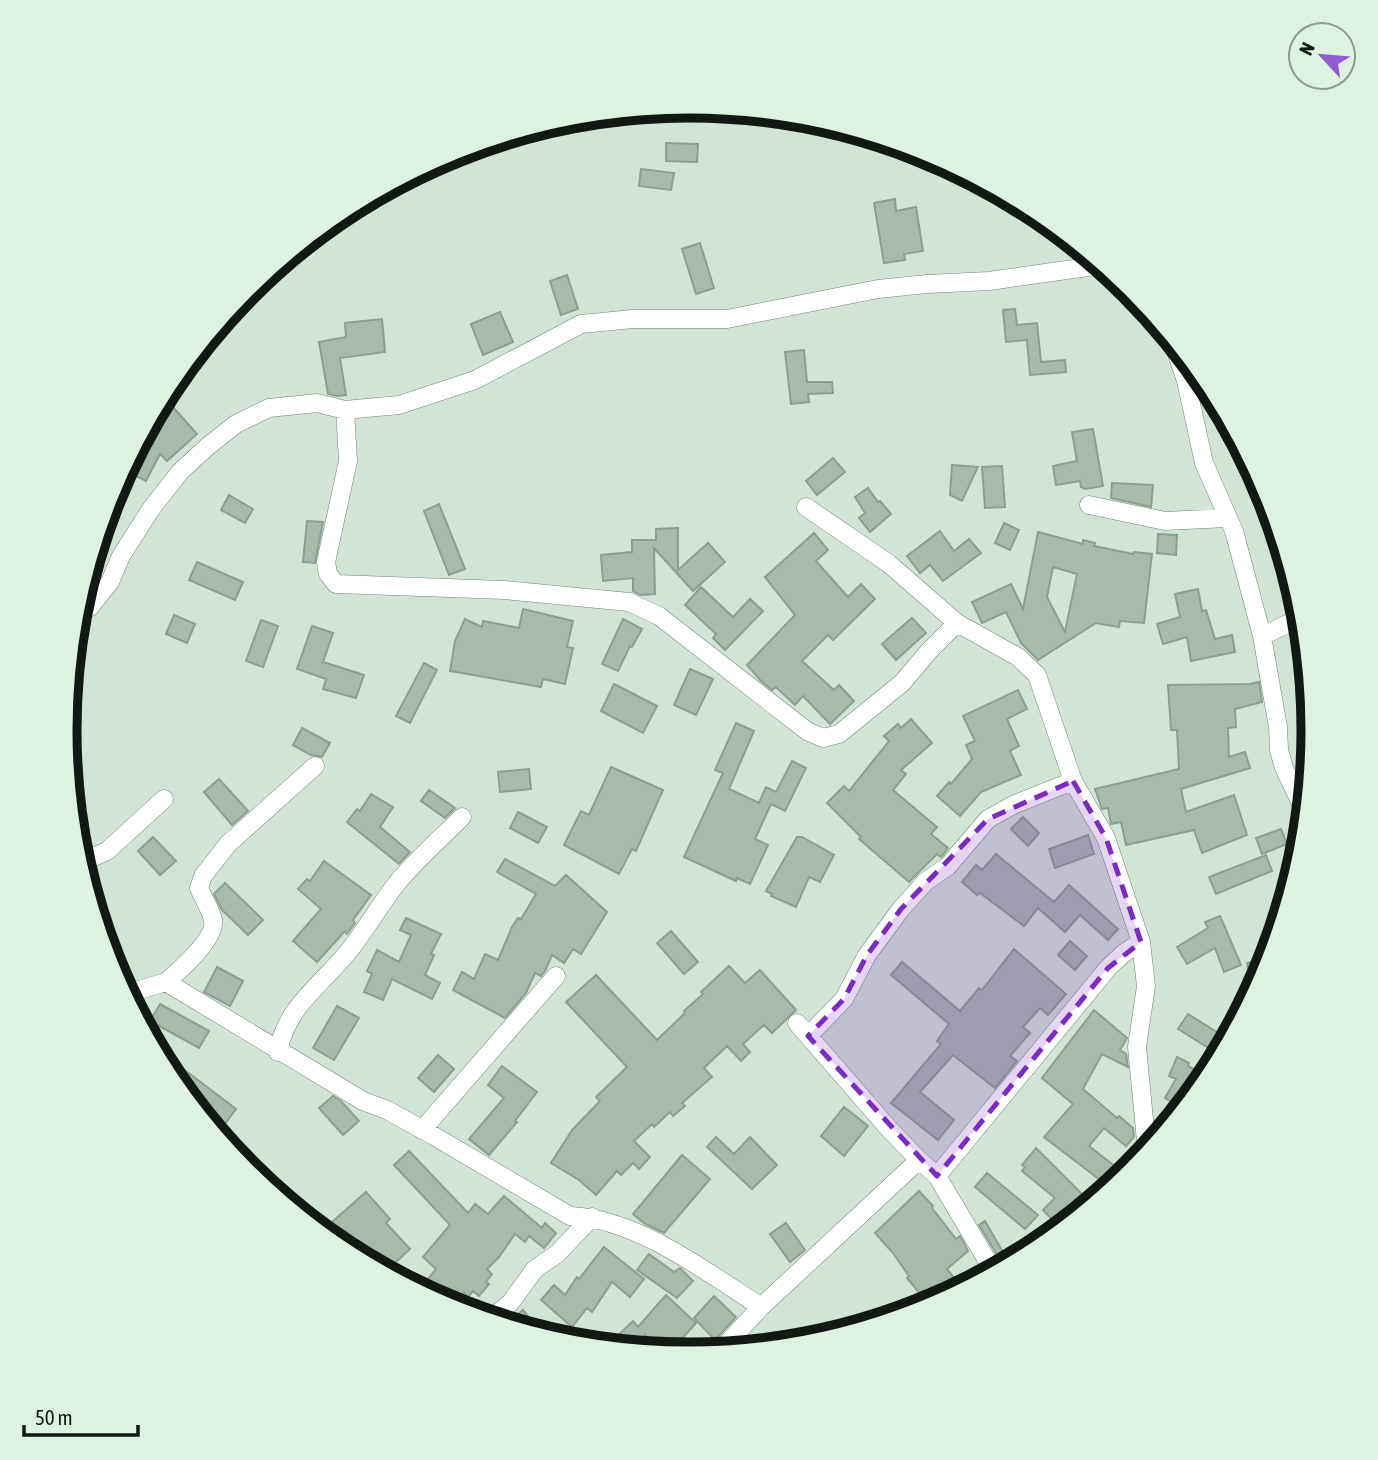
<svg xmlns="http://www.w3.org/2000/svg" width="1378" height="1460" font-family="'Asap Condensed',sans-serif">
<rect width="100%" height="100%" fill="#d1e4d5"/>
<path fill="#a8baac" stroke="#8d9e90" stroke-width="2" fill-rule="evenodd" d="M666 143 698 144 697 162 666 161Z
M641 169 674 173 671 190 639 186Z
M895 199 896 211 916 207 923 251 904 254 905 260 884 263 874 203Z
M700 243 714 288 696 294 682 249Z
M567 275 578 309 561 315 550 281Z
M1015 309 1017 325 1037 323 1041 362 1065 360 1066 372 1030 375 1027 340 1006 342 1003 310Z
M500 312 513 342 483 355 471 324Z
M382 319 385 352 340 358 346 395 337 396 328 394 319 342 346 337 345 323Z
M804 350 807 382H832L833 393 808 394 809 402 791 404 785 352Z
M163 396 197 434 167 461 160 454 146 481 124 470Z
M1093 429 1103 486 1085 489 1081 487 1080 481 1056 485 1053 466 1077 461 1072 432Z
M833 458 845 472 817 495 806 481Z
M952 465 978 467 962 501 950 495Z
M1002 466 1005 507 985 508 982 467Z
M1112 483 1153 485 1151 507 1111 498Z
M868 488 878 502 880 501 891 514 870 532 859 518 865 513 855 497Z
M229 495 253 509 245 523 221 510Z
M439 504 465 569 449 575 424 511Z
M307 521 323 522 315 563 303 562Z
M1004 523 1019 530 1010 550 995 543Z
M678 528V570L708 543 725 562 693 591 654 548 655 594 640 595 633 591V578L603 581 601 555 632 552V540H656V529Z
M940 531 954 551 969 539 981 553 943 581 930 565 920 573 907 556Z
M1038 532 1083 544V540L1095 543 1094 546 1133 554 1134 552 1152 554 1144 623 1120 621 1119 627 1096 623 1038 660 1021 643 1006 612 982 623 972 602 1011 584 1023 609ZM1053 567 1077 574 1065 632 1047 597Z
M814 533 828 550 816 561 848 597 861 584 875 599 833 640 828 635 802 661 834 690 839 685 854 701 830 724 803 696 795 705 776 687 772 690 761 681 747 665 795 615 765 577Z
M1158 534 1177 535 1176 555 1157 553Z
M197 562 243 582 235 600 189 580Z
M701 587 733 617 750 599 763 611 725 650 713 638 716 634 685 605Z
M1198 589 1202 611 1206 610 1215 639 1232 635 1235 652 1191 661 1187 637 1163 644 1157 624 1180 617 1175 594Z
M523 609 573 621 567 647 573 648 565 684 543 679 541 687 450 671 455 641 465 619 482 627 483 621 519 628Z
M174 615 195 624 187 643 166 634Z
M912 618 926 633 896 660 882 644Z
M623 619 642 629 632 647 630 646 618 671 602 664Z
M261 620 278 626 263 667 246 661Z
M312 626 333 633 323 662 364 675 356 698 323 689 326 679 297 669Z
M424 663 437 670 410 723 396 716Z
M690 669 713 679 696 715 674 705Z
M1259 682 1262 702 1235 709 1236 727 1228 728 1229 757 1245 752 1250 768 1181 789 1186 812 1234 795 1247 835 1202 853 1194 830 1126 845 1121 822 1111 824 1108 808 1102 809 1095 789 1179 769 1177 730H1171L1168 685 1250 684Z
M614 684 657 706 643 733 601 711Z
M1018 690 1027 709 1007 719 1019 746 1010 751 1021 775 981 792 960 816 937 796 949 782 951 784 972 759 966 745 975 741 963 716Z
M911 719 932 743 901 770 906 774 893 790 937 827 931 834 948 848 941 857 937 854 909 882 859 839 861 837 827 803 844 786 849 791 889 741 884 736 898 724 901 728Z
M736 723 754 731 729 789 759 803 766 787 776 792 792 761 806 768 785 811 771 804 755 839 768 845 750 884 737 878 736 881 684 857 723 773 715 770Z
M302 728 330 743 322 757 311 755 293 745Z
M611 767 663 790 636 851 632 849 619 874 564 845 581 811 589 815Z
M529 769 531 789 500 792 498 772Z
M219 779 248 811 232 825 204 792Z
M429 790 455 808 445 818 421 801Z
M371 794 393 807 380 827 410 852 399 864 347 822 357 809 360 811Z
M518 812 547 827 538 843 510 828Z
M1023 817 1039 833 1028 846 1011 829Z
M1281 829 1287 844 1262 854 1256 838Z
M1088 835 1094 854 1055 868 1049 849Z
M153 837 176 861 160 875 138 851Z
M797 837H802L834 855 820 882 809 877 796 907 771 896 772 894 766 891Z
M996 854 1054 902 1069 885 1118 929 1108 940 1080 915 1065 932 1038 908 1024 926 980 893 977 895 962 882 976 865 982 870Z
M1266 855 1272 871 1216 894 1209 877Z
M505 859 555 886 566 875 607 912 581 954 573 949 564 963 552 955 545 971 541 976 535 973 526 993 505 1018 453 990 462 972 474 979 485 954 498 960 512 927 518 918 521 919 536 894 497 872Z
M324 861 371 895 353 920 355 923 347 934 345 931 317 962 293 941 321 909 298 889 307 879 310 881Z
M225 883 263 920 248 935 222 910 214 894Z
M1220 916 1241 965 1224 972 1215 948 1187 964 1177 947 1208 928 1205 922Z
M406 918 441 934 431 954 434 955 425 975 440 983 432 999 392 979 383 1000 364 992 372 974 367 971 377 950 399 962 411 935 400 930Z
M671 931 698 962 684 974 657 943Z
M1070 941 1087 956 1075 970 1058 955Z
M1014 949 1066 994 1048 1015 1040 1008 1023 1027 1030 1033 1010 1056 1017 1061 995 1088 953 1055 920 1092 954 1120 938 1140 891 1103 941 1044 937 1041 949 1024 891 975 902 962 960 1011 979 988 982 990Z
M1269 959 1266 969 1253 993 1247 963Z
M729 966 745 983 760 970 796 1010 772 1033 764 1025 743 1044 750 1052 741 1061 727 1046 704 1068 712 1077 682 1103 685 1106 673 1116 670 1112 654 1127 652 1124 634 1141 650 1157 639 1169 633 1163 621 1175 617 1171 596 1195 579 1180 551 1163 572 1130 600 1101 596 1097 627 1067 566 1002 596 975 657 1040 685 1013 684 1011 703 994 701 992Z
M217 967 243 981 230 1006 204 992Z
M160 1004 209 1031 199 1048 150 1021Z
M337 1006 359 1018 334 1060 313 1048Z
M1094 1010 1127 1038 1120 1050 1126 1054 1128 1067 1102 1054 1083 1089 1117 1118 1119 1116 1133 1128 1134 1137 1126 1146 1104 1128 1089 1146 1126 1175 1112 1187 1105 1181 1104 1183 1044 1137 1073 1104 1042 1078Z
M1188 1014 1228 1039 1220 1055 1178 1029Z
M438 1055 454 1069 434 1092 418 1078Z
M1177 1057 1189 1063 1188 1066 1208 1077 1182 1109 1165 1098 1176 1079 1169 1076Z
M502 1066 537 1092 515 1121 517 1122 489 1155 469 1139 504 1098 488 1085Z
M182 1068 236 1109 224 1125 186 1097 173 1080Z
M333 1096 341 1101 359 1121 343 1135 319 1108Z
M844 1107 868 1126 844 1156 821 1136Z
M716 1137 734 1154 750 1137 777 1165 752 1189 707 1147Z
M1036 1148 1087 1199 1059 1227 1043 1210 1055 1198 1022 1171 1025 1167 1022 1165Z
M409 1151 468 1213 475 1204 488 1214 504 1196 542 1228 545 1223 556 1233 544 1248 529 1236 525 1242 515 1234 499 1257 487 1269 492 1274 486 1282 489 1284 479 1296 473 1291 468 1297 464 1293 453 1306H449L419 1290 436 1269 423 1257 450 1225 394 1165Z
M682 1155 710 1179 664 1233 645 1224 633 1214Z
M987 1173 1038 1215 1025 1229 975 1187Z
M919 1191 933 1206 932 1208 956 1239 960 1236 968 1251 947 1269 962 1288 930 1306 907 1278 909 1276 893 1253 875 1233Z
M366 1192 390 1219 386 1223 410 1249 385 1272 344 1250 324 1229Z
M985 1221 1007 1259 1002 1263 979 1225Z
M786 1223 805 1250 790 1262 770 1234Z
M604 1247 644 1279 630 1297 612 1282 592 1312 587 1308 572 1327 541 1300 554 1285 565 1295 577 1277 579 1279Z
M649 1254 674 1272 680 1268 693 1281 677 1298 637 1270Z
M666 1295 696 1323 679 1342 690 1354 661 1351 645 1335 631 1349 607 1346 633 1321 638 1327Z
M714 1296 736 1317 715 1340 694 1318Z
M523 1310 532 1321 546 1336 506 1324Z"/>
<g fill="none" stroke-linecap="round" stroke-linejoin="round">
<defs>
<path id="minor" d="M1172 339 1186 381 1204 463 1234 531 1262 636 1278 727 1279 750 1284 768 1305 811
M345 410 348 461 326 562 328 574 336 584 504 590 629 602 659 616 807 731 823 738 839 734 902 683 929 651 957 623
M1089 505 1165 521 1227 518
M806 507 888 563 957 623 1018 657 1037 675 1073 781 1106 838 1141 942 1146 986 1137 1047 1147 1151
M76 615 90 607 110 582 121 556 151 509 180 472 207 447 236 424 269 408 317 403 345 410 399 405 475 380 581 324 633 319H727L878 289 927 284 989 281 1102 265
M1262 636 1302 617
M80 863 107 851 164 799
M166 982C179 971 217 938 213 920 211 910 203 898 199 888L203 876 228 844 315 766
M128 998 139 990 166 982 363 1101 387 1110 434 1136 570 1216C636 1218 707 1272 761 1307L919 1160 937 1176 994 1272
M797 1023 890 1130 919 1160
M808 1036 844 999 867 955 901 909 925 882 948 866 988 819 1013 805 1073 781
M278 1052C286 1007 321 985 348 952 366 930 380 904 398 882 417 859 441 838 462 817
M422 1130 556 976
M937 1176 1108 968 1124 953 1141 942
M491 1319 511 1302 535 1269 557 1254 592 1217
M720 1351 761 1307"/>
</defs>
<use href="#minor" stroke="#738477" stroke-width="19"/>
<use href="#minor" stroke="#fff" stroke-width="18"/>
</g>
<path fill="#7b2cbf" fill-opacity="0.2" stroke="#7b2cbf" stroke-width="5" stroke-dasharray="14 9" stroke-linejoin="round" d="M1073 781 1106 838 1141 942 1108 968 937 1176 808 1036 844 999 867 955 901 909 988 819Z"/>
<path d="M0 0H1378V1460H0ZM77 730a612 612 0 1 1 1224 0a612 612 0 1 1-1224 0Z" fill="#def2e2" fill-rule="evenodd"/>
<path fill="none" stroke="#121813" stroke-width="9" d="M77 730a612 612 0 1 1 1224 0a612 612 0 1 1-1224 0Z"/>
<g transform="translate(1322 56) rotate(296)"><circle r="33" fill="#def2e2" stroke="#8c9b8f" stroke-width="2"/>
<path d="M0-5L12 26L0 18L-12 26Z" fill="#915bd3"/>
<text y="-10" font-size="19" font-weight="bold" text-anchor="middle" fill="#121813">N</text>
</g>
<path d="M24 1425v10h114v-10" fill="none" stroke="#121813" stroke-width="3.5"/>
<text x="35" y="1425" font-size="21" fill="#121813" stroke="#def2e2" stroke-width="5" paint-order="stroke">50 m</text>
</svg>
